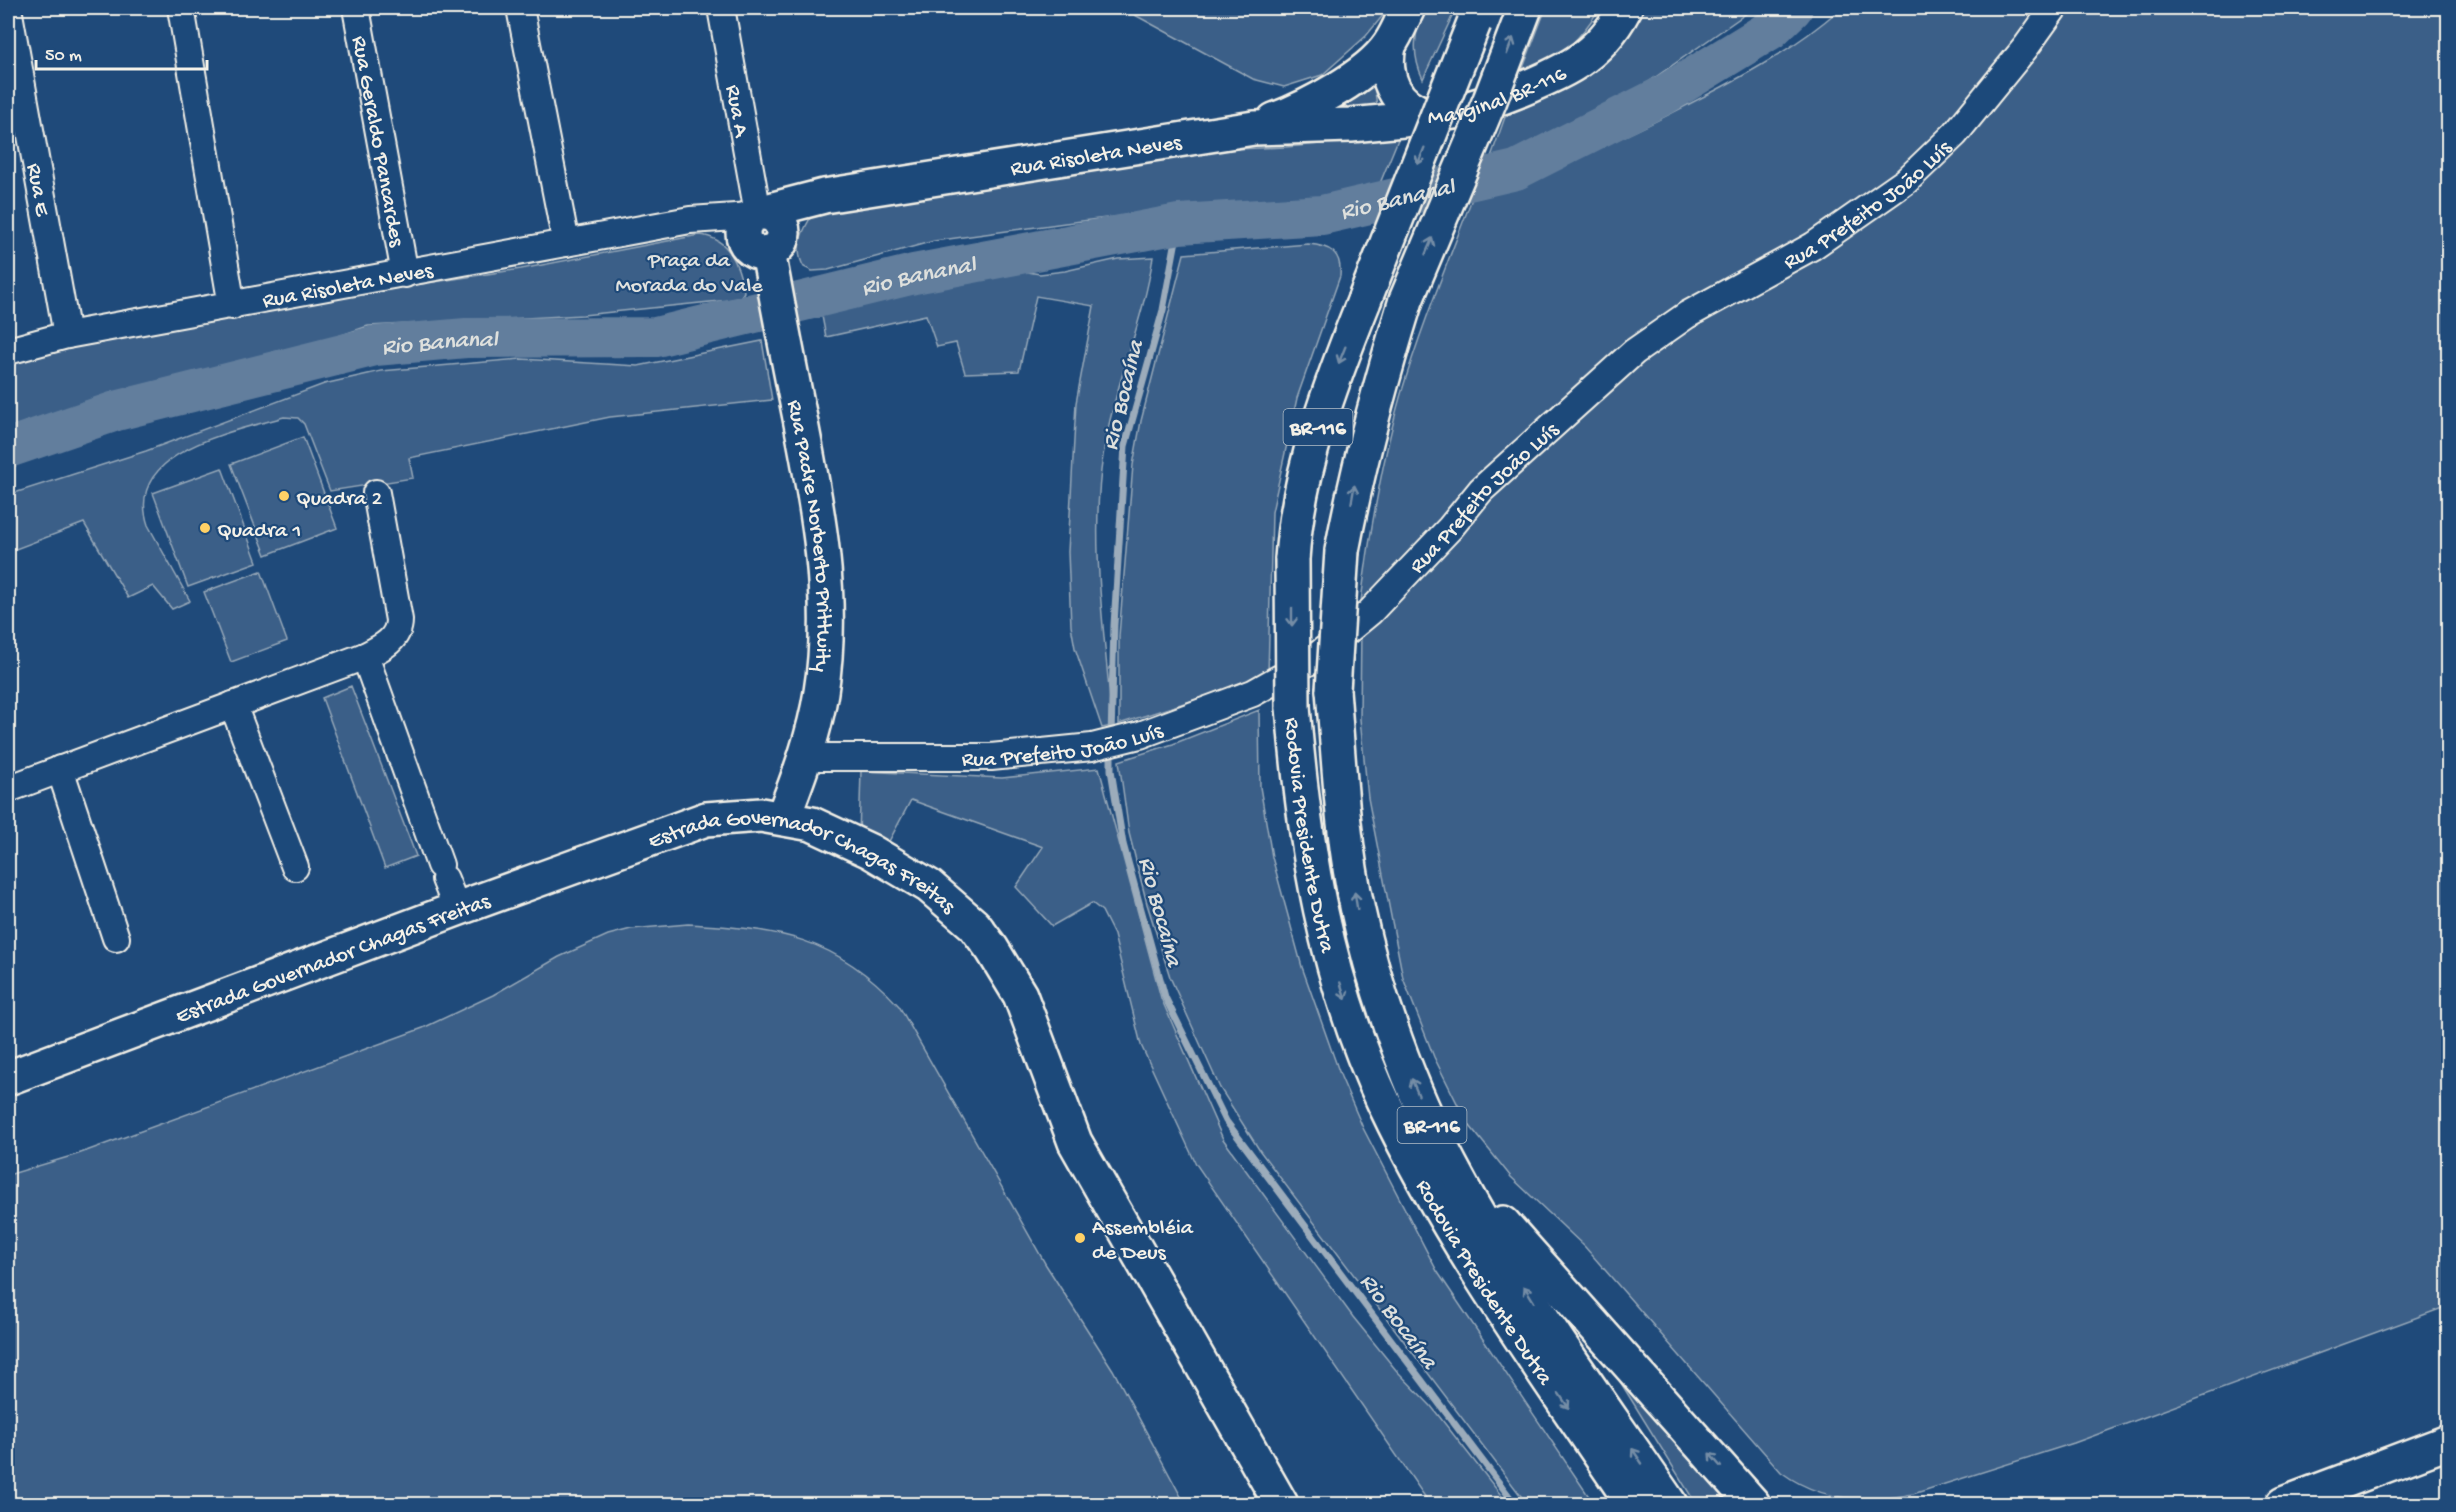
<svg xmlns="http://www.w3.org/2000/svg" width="2456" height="1512" font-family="'Gochi Hand',sans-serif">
<rect width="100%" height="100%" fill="#1f4a7a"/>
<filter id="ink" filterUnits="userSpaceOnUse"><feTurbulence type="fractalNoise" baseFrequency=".0167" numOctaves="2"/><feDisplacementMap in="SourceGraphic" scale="12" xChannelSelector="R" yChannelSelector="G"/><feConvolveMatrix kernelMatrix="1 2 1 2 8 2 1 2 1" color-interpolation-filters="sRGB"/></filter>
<g filter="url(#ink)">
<path fill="#3a5f88" stroke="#97a8b8" stroke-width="1.5" d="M1122 8H1389L1366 36 1322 75 1284 87 1253 79Z
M1425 8H1456L1423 79C1411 54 1414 32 1425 8Z
M1546 8H1600C1574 48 1562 55 1520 76Z
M1633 8H1754L1617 104 1567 131 1487 168 1505 117 1557 86Z
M1841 8H2047L2002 68 1883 190 1682 313 1360 609C1369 537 1381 464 1401 394 1421 327 1448 262 1473 196 1551 171 1623 139 1695 101 1748 74 1797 47 1841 8Z
M2066 8H2448V1306L2074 1443 1913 1494C1866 1504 1820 1501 1781 1472L1585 1247 1511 1177 1466 1121 1434 1057 1403 978 1368 798 1360 719 1361 628 1482 506 1634 364 1684 327 1910 192C1975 141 2021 76 2066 8Z
M1372 71 1378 113 1314 115Z
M1399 137 1376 193 1264 206 1173 210 1065 223 934 241 828 270 812 271 804 267C792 247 804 228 815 210L1211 150 1286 147Z
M778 222 781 234 777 244 756 249C747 242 744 235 748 225Z
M699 235C729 237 739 265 744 292L739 299 583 315 368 326 168 394 8 443V361L126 335 348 295 521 269Z
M1308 244C1330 246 1342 252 1340 276L1297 398 1272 512 1268 676 1119 724V636L1133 465 1141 421 1184 254Z
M1153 257C1143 324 1113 388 1103 456 1089 545 1106 637 1112 726L1102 728 1075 648 1071 626 1068 552 1076 403 1094 306 1036 296 1019 371 965 373 956 343 937 347 926 315 826 337 822 316 835 303 900 289 969 268 996 267 1040 274 1065 271 1118 259Z
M762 341 772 400 610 417 409 458 413 478 330 491 304 424 298 418 284 417C235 431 123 451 148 525L190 601 172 609 153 586 128 598 84 523 8 552V495L146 451 324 384 381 371 521 359 638 366Z
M303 437 337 528 266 555 231 464Z
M222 468 257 562 188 587 153 493Z
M261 571 287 641 231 662 204 592Z
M351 686 416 856 385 868 322 698Z
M1259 710 1260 787 1272 857 1302 967 1341 1077 1363 1128 1437 1271 1594 1504H1527L1260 1151 1220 1088 1170 977 1147 904 1129 833 1119 761 1173 744Z
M1099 768 1161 998 1223 1139 1353 1317 1396 1370 1431 1406 1508 1504H1430L1196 1164 1141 1045 1114 935 1102 911 1092 903 1052 926 1016 887 1043 847 911 800 887 845 859 836 861 771 1002 778Z
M688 924C778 929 835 936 899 1006L1046 1265 1113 1370 1185 1504H8V1175L78 1154 423 1028 493 995 559 957 608 935 631 929Z
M1611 1367 1738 1504H1696Z"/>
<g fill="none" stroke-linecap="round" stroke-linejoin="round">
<path stroke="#9cacbb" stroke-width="7" d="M1111 737 1114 625 1125 446 1163 310 1179 224
M1111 749V770L1123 844 1165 997 1226 1121 1515 1504"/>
<path stroke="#627e9d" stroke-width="40" id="s1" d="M8 448 116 411 375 346 466 338 656 337 914 274 1179 224 1322 215 1516 170 1664 95 1770 30 1793 8"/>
<defs>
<g id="street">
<path id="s2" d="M8 8 67 335"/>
<path d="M181 8 232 306"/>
<path id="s3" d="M356 8 405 274"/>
<path d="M520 8 566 243"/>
<path id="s4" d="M721 8 758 213"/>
<path id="s5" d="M8 351 67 335 690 220 751 216"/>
<path d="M365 656 440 865"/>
<path d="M233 705 295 867"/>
<path id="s6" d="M807 757H991L1092 747 1140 735 1253 693 1312 660 1370 612 1450 528 1481 490 1634 352 1687 315 1813 246 1906 181 1955 134 2026 47 2054 8"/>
<path d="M60 769 116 938"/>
<path d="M8 789 365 656C381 648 399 640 399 620L376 493"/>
<path d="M445 879 457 909"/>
</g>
<g id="secondary">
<path id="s7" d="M1389 46C1383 75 1394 107 1427 114 1455 120 1552 79 1577 62 1598 48 1614 29 1625 8"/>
<path d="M1274 120C1308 107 1368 76 1389 45 1397 34 1402 20 1408 8"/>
<path id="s8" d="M762 212 824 196 1254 128 1351 125 1403 120 1431 114"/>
<circle cx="763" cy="233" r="20"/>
<path id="s9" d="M768 252C778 306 788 359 799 413 817 504 836 599 821 692 814 736 799 776 783 817"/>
<path id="s10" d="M8 1078 457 909 706 819 761 815 812 824 870 851 929 886 974 925 992 949 1020 995 1075 1142 1281 1504"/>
<path d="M2283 1504 2448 1442"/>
</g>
<g id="highway">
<path d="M1342 551C1358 465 1380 384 1406 300"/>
<path d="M1292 559C1298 469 1331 383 1364 301"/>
<path d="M1333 690C1339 763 1342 839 1358 911 1375 992 1411 1092 1451 1166 1513 1284 1595 1394 1670 1504"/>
<path id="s11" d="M1293 707C1304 844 1325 979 1385 1105 1452 1247 1546 1374 1633 1504"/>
<path d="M1503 1223 1753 1504"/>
</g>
</defs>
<use href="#street" stroke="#f4f1e8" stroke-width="30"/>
<use href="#secondary" stroke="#f4f1e8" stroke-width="38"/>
<use href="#highway" stroke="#f4f1e8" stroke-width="38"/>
<use href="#street" stroke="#1f4a7a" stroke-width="26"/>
<use href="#secondary" stroke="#1f4a7a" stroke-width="33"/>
<use href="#highway" stroke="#1f4a7a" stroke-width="33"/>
<defs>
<path id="highway-bridge" d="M1406 300 1490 100 1525 8
M1364 301 1474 23
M1292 559 1293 707
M1333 690 1342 551"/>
</defs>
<use href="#highway-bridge" stroke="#f4f1e8" stroke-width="38" stroke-linecap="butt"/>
<use href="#highway-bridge" stroke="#1f4a7a" stroke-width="33"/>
</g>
<defs><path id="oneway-shaft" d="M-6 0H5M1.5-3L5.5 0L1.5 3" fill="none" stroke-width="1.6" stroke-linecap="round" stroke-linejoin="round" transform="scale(1.5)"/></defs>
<g stroke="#748da6">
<use href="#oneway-shaft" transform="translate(1510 46) rotate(-69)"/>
<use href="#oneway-shaft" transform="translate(1421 156) rotate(112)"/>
<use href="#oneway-shaft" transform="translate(1429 246) rotate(-67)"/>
<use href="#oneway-shaft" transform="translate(1342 355) rotate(112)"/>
<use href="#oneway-shaft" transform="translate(1353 494) rotate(-80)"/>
<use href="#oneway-shaft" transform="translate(1292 617) rotate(90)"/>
<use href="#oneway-shaft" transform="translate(1356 901) rotate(-99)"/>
<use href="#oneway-shaft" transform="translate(1343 991) rotate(72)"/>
<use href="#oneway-shaft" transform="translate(1415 1087) rotate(-113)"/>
<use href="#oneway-shaft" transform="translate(1529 1294) rotate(-122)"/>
<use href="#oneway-shaft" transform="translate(1564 1401) rotate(56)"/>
<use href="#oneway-shaft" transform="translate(1637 1456) rotate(-124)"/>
<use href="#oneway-shaft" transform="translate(1715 1460) rotate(-131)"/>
</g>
</g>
<g fill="#ffd166" stroke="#1f4a7a" stroke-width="2">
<circle cx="284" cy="496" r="6"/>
<circle cx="205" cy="528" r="6"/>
<circle cx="1080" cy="1238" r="6"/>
</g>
<g text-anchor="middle" stroke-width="4.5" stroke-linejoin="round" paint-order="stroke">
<g fill="#1f4a7a" stroke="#b4bfc7" stroke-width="1.5">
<rect x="1283.5" y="409" width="69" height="36" rx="4.5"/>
<rect x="1397.5" y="1107" width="69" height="36" rx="4.5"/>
</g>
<g font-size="21" font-weight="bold" fill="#f4f1e8">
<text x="1318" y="434">BR-116</text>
<text x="1432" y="1132">BR-116</text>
</g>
<g font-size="22" fill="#f4f1e8" stroke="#1f4a7a">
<text dy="8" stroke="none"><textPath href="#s7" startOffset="160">Marginal BR-116</textPath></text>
<text dy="8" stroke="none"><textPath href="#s4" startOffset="104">Rua A</textPath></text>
<text dy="8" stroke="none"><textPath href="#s3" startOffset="135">Rua Geraldo Pancardes</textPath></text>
<text dy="8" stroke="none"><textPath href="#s8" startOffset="339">Rua Risoleta Neves</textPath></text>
<text dy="8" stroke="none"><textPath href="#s2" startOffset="184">Rua E</textPath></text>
<text dy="8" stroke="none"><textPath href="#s6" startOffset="1246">Rua Prefeito João Luís</textPath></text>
<text dy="8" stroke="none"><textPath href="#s5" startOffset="346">Rua Risoleta Neves</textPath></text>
<text dy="8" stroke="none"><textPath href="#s6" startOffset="760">Rua Prefeito João Luís</textPath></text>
<text dy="8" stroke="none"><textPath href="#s9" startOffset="288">Rua Padre Norberto Prittwity</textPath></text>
<text dy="8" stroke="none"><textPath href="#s6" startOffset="256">Rua Prefeito João Luís</textPath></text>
<text dy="8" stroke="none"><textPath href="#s11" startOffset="129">Rodovia Presidente Dutra</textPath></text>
<text dy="8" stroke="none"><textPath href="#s10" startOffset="850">Estrada Governador Chagas Freitas</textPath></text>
<text dy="8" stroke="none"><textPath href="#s10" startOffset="346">Estrada Governador Chagas Freitas</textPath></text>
<text dy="8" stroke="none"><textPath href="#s11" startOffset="614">Rodovia Presidente Dutra</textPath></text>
</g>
<g font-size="22" fill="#e1e2de" stroke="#1f4a7a">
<text x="689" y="266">Praça da<tspan x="689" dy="25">Morada do Vale</tspan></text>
</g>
<g font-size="22" fill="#f4f1e8" stroke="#1f4a7a" text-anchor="start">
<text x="296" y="504">Quadra 2</text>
<text x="217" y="536">Quadra 1</text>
<text x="1092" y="1233">Assembléia<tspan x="1092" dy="25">de Deus</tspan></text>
</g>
<g font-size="24" font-style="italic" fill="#dee0dd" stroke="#1f4a7a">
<text dy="8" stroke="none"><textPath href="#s1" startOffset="1418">Rio Bananal</textPath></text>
<text dy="8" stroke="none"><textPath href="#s1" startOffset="932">Rio Bananal</textPath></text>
<text dy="8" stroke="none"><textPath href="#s1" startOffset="446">Rio Bananal</textPath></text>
<text transform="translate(1121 395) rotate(-76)" y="8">Rio Bocaína</text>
<text transform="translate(1162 911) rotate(75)" y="8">Rio Bocaína</text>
<text transform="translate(1400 1320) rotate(53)" y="8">Rio Bocaína</text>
</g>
</g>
<rect width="2456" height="1512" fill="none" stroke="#1f4a7a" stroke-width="30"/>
<rect x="15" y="15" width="2426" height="1482" fill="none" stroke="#f4f1e8" stroke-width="2" filter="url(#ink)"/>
<path d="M36 60v9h171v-9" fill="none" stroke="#f4f1e8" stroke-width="3"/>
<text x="45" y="60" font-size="18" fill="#f4f1e8" stroke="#1f4a7a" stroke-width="4.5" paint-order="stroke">50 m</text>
</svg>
